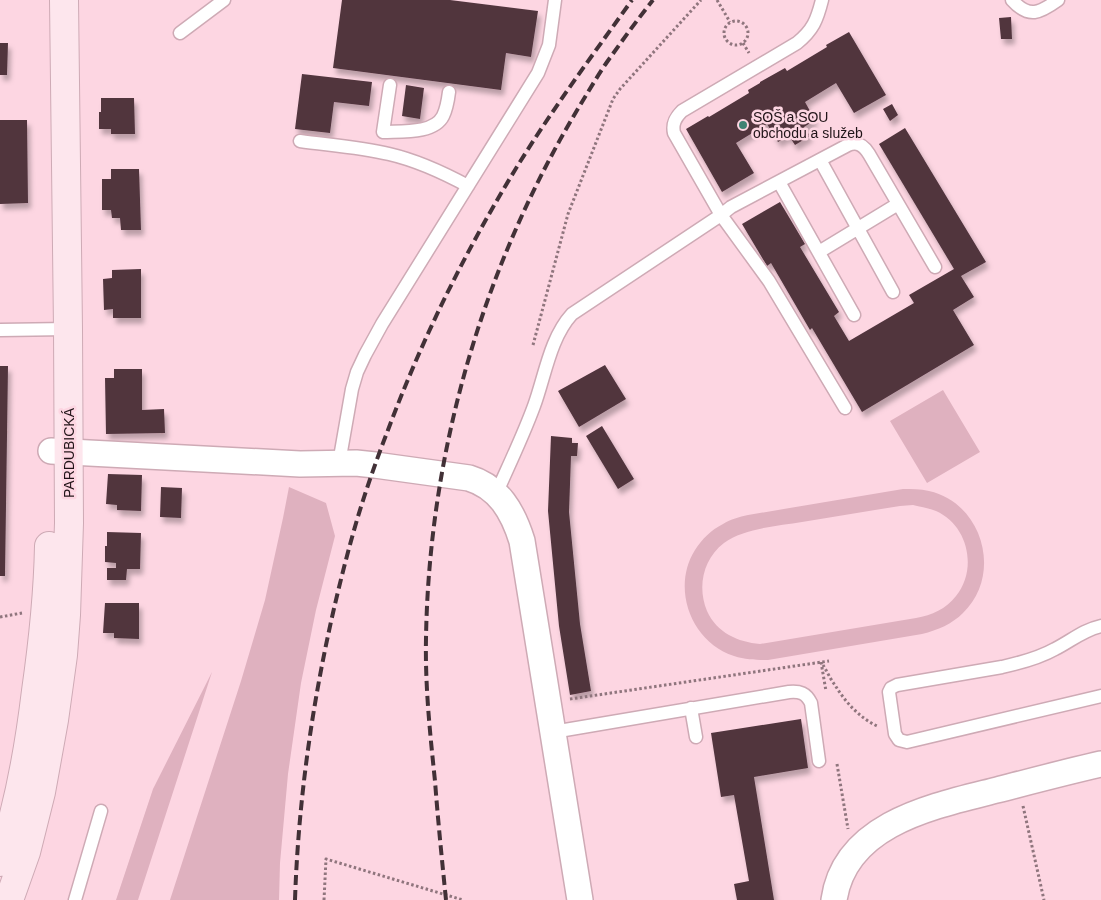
<svg xmlns="http://www.w3.org/2000/svg" width="1101" height="900" font-family="Arial,sans-serif">
<defs>
<filter id="shadow"><feDropShadow dx="3" dy="5.5" stdDeviation="2.5" flood-color="#0004"/></filter>
</defs>
<rect width="100%" height="100%" fill="#fdd6e2"/>
<path fill="#dfb1bf" fill-rule="evenodd" d="M943 390 980 452 927 483 890 421Z
M289 487 326 503 335 536 316 610 301 683 288 774 280 863 279 900H170L241 681 265 600 283 518Z
M903 489C912 489 920 489 929 491 983 503 1003 575 963 613 952 624 938 630 922 634L768 660C757 660 746 660 734 656 691 642 671 588 695 550 702 539 711 530 723 524 731 519 739 517 748 515ZM913 505C921 507 928 508 936 511 968 525 978 569 956 596 946 609 932 615 916 618L760 644C738 642 717 633 707 611 697 587 703 559 724 543 744 528 778 526 802 522 835 517 867 511 900 506Z
M212 672 138 900H116L153 789Z"/>
<path fill="#51343e" filter="url(#shadow)" d="M342 0H450L538 11 531 57 506 53 501 90 333 68Z
M1011 17 1012 39H1001L999 18Z
M849 32 886 95 854 113 836 83 805 102 815 120 804 127 810 136 795 145 789 136 778 142 767 124 736 143 754 173 722 192 686 129 708 116 709 117 749 93 748 90 760 83V82L785 68 787 71 827 47 826 45Z
M0 43H8L7 75H0Z
M302 74 372 82 369 106 334 102 330 133 295 129Z
M406 85 424 88 420 119 402 116Z
M101 98H134L135 134H111V129H99V112H101Z
M892 104 898 115 890 121 883 109Z
M0 120H27L28 203 0 204Z
M905 128 986 262 961 276 974 297 953 310 974 345 862 412 812 328 810 330 771 263 767 266 742 224 780 202 805 244 800 247 839 312 834 316 849 341 914 303 909 295 954 269 879 144Z
M111 169H139L141 230H121L120 218H112L111 210H102V179H111Z
M141 269V318H113V309L104 310 103 279 112 278V270Z
M605 365 626 399 579 427 558 391Z
M0 366H8L5 576H0Z
M114 369H142V410L164 409 165 433 106 434 105 378H114Z
M602 426 634 479 618 489 586 436Z
M551 436 572 438V443H578L577 456H571L569 512 580 624 591 691 570 695 559 626 548 511Z
M108 474 142 475 141 511 117 510V505L106 504Z
M161 487 182 488 181 518 160 517Z
M107 532 141 533 140 569H127L126 580H107V568H116V563L105 562V546H107Z
M105 603H139V639L114 638V633H103Z
M801 719 808 768 754 777 774 900H737L734 884 749 881 734 795 721 797 711 733Z"/>
<g fill="none" stroke-linecap="round" stroke-linejoin="round">
<defs>
<path id="lane" d="M822 0C817 20 813 30 797 43L682 111C675 118 672 124 674 133L721 215 731 207 848 145C858 141 864 146 869 154L935 267
M1012 0C1029 19 1040 13 1058 0
M180 33 224 0
M390 85 383 132C401 131 434 134 443 116 447 108 448 100 449 92
M300 141C329 145 360 147 389 154 415 160 444 173 468 186
M820 160 893 292
M779 182 854 315
M819 252 898 204
M0 330 68 329
M339 463 352 389 357 372 365 355 382 324 538 73 549 45 555 0
M496 494C509 465 523 436 534 406 545 376 550 338 572 314L721 215 769 281 845 408
M1101 626C1083 630 1071 641 1055 649 1039 658 1020 663 1002 667L897 685 891 688 889 692 895 734 899 740 907 742 1101 696
M691 708 696 737
M553 732 789 692C800 691 806 693 811 703L819 761
M75 900 101 811"/>
<path id="street" d="M51 451 300 464 356 463 375 465 469 478C499 487 513 512 522 541L580 900
M834 900C845 823 934 806 997 790 1032 781 1066 772 1101 764"/>
<path id="secondary" d="M0 862C19 807 29 749 36 691 43 642 48 595 49 546
M9 900 26 852 41 792 54 720 63 655 66 615 69 523 68 329 64 0"/>
</defs>
<use href="#lane" stroke="#ceaab5" stroke-width="15"/>
<use href="#street" stroke="#ceaab5" stroke-width="28"/>
<use href="#secondary" stroke="#ceaab5" stroke-width="30"/>
<path stroke="#8f757d" stroke-width="3" stroke-dasharray="2.5 2.5" stroke-linecap="butt" d="M717 0 730 22
M724 33a12 12 0 1 1 24 0a12 12 0 1 1-24 0Z
M743 43 749 53
M533 345 568 214 613 99 620 89 701 0
M0 617 22 613
M821 662 826 691
M823 665C827 671 830 679 835 685 845 702 860 718 877 726
M570 699 829 661
M837 764 848 829
M1023 806 1044 900
M324 900 326 859 463 900"/>
<use href="#lane" stroke="#fff" stroke-width="12"/>
<use href="#street" stroke="#fff" stroke-width="25"/>
<use href="#secondary" stroke="#fde6ed" stroke-width="28"/>
<path stroke="#423137" stroke-width="4" stroke-dasharray="10 5" stroke-linecap="butt" d="M295 900C299 779 319 658 351 541 361 504 374 466 388 430 422 339 465 252 515 170 551 111 592 56 632 0
M446 900C442 860 438 821 435 781 430 733 425 686 426 638 429 450 484 263 582 102 590 89 598 75 607 62 622 41 637 20 653 0"/>
</g>
<circle fill="#408374" stroke="#fdd6e2" stroke-width="2" cx="743" cy="125" r="5"/>
<g text-anchor="middle" stroke-width="5" stroke-linejoin="round" paint-order="stroke">
<g font-size="14" fill="#211418" stroke="#fdd6e2" text-anchor="start">
<text x="753" y="122">SOŠ a SOU<tspan x="753" dy="16">obchodu a služeb</tspan></text>
</g>
<g font-size="14" fill="#211418" stroke="#fdd6e2">
<text transform="translate(69 453) rotate(-90)" y="5">PARDUBICKÁ</text>
</g>
</g>
</svg>
